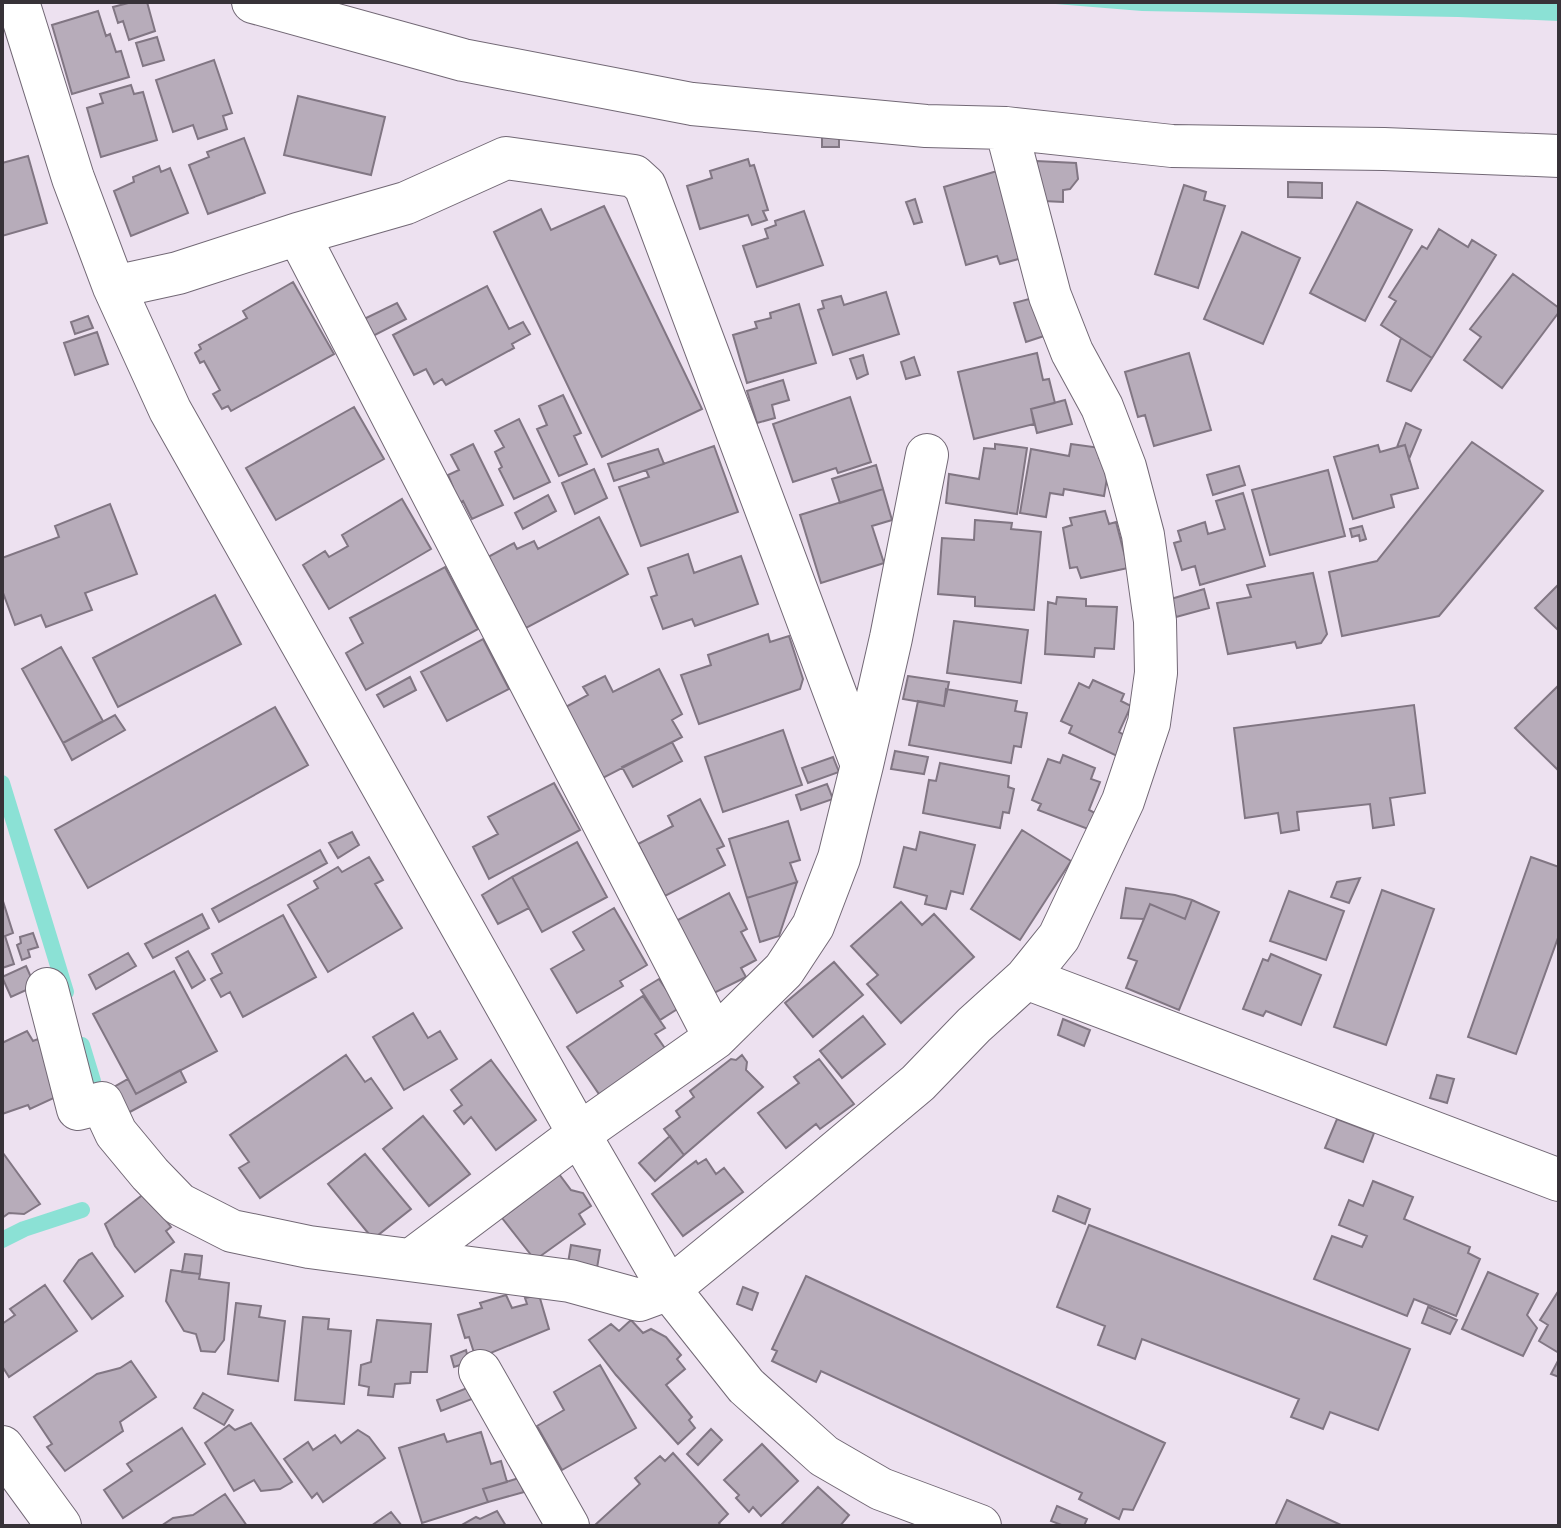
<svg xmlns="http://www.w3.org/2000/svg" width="1561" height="1528" font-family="Arial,sans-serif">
<rect width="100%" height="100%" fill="#ede1f0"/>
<path fill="#8be1d5" d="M1031 2H1559V21L1458 17 1142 11Z"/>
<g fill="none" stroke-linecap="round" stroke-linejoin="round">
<path stroke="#8be1d5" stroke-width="16" d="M2 783 66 992
M82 1045 93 1081
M2 1240 24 1229 82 1210"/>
</g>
<path fill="#b7acba" stroke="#817683" stroke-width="2" d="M132 2H147L155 31 129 40 123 21 118 23 113 7Z
M98 11 106 36 110 34 116 52 121 51 129 77 72 94 52 25Z
M157 37 164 60 143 66 136 43Z
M214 60 232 113 223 116 227 129 198 139 193 125 173 132 156 80Z
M131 85 134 94 143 92 157 140 101 157 87 108 103 103 100 94Z
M298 96 385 117 371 175 284 155Z
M822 137 839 138V147H822Z
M244 138 265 193 208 214 189 165 209 157 207 152Z
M28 156 47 223 2 236V163Z
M748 159 750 166 754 165 768 210 763 211 767 220 752 225 748 215 700 229 687 186 712 178 710 171Z
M1036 161 1076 163 1078 179 1070 189 1063 190V202L1043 201Z
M159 166 161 172 170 168 188 213 131 236 114 191 134 182 133 177Z
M997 171 1022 258 1000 264 997 256 966 265 944 187Z
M1288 182 1322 183V198L1288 197Z
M1184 185 1206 192 1204 200 1225 206 1198 288 1155 274Z
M915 199 922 222 914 224 906 202Z
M1357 202 1412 230 1365 321 1310 293Z
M604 206 702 409 602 457 494 232 541 209 551 230Z
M804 211 823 265 757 287 743 246 768 238 765 229 776 225 775 221Z
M1439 229 1468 247 1472 240 1496 255 1432 358 1381 325 1396 301 1389 297 1422 246 1427 249Z
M1242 232 1300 258 1263 344 1204 319Z
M1513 274 1559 308V312L1502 388 1464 360 1481 337 1470 329Z
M293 282 334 354 231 411 228 406 222 409 213 394 220 390 204 361 200 363 195 353 201 349 199 345 247 318 243 311Z
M487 286 509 329 523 322 530 334 512 344 514 348 446 385 442 379 434 384 426 369 414 375 393 335Z
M886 292 899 334 833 355 818 310 824 308 822 301 841 296 844 305Z
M1033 298 1044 336 1026 342 1014 303Z
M397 303 406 319 373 336 364 319Z
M799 304 816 363 747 383 733 335 757 328 755 322 771 318 770 313Z
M88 316 93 328 75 334 71 322Z
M97 332 108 364 75 375 64 343Z
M1401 338 1432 358 1411 391 1387 381Z
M1037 353 1043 380 1049 379 1055 403 1031 409 1034 424 974 439 958 372Z
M1189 353 1211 430 1154 446 1145 415 1138 417 1125 372Z
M863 355 868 374 857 379 850 359Z
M914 357 920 375 906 379 901 362Z
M783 380 789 400 772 405 775 418 757 423 747 391Z
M563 395 581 433 574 436 587 464 559 476 537 429 547 425 539 406Z
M850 397 871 462 838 473 836 468 793 482 773 424Z
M1065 400 1072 424 1037 433 1031 409Z
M354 407 384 459 276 520 246 468Z
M519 419 550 482 514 499 499 469 502 467 495 452 504 447 495 431Z
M1406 423 1421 430 1409 459 1405 445 1397 447Z
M1472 442 1543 491 1439 616 1342 636 1329 572 1377 561Z
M473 444 503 505 472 519 463 501 456 505 449 489 453 487 448 475 459 470 451 455Z
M995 444 1027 448 1017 514 946 503 949 474 979 479 984 448 995 449Z
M1071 444 1101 448 1099 458 1110 460 1104 496 1064 489 1063 495 1050 493 1046 517 1020 513 1031 449 1069 456Z
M1378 445 1380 452 1405 445 1418 488 1391 495 1394 507 1353 519 1334 457Z
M714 446 738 512 641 546 619 487 649 477 646 470Z
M658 449 664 464 614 481 608 464Z
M876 465 883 489 840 503 832 479Z
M1239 466 1245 485 1213 495 1207 475Z
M594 469 607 498 575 514 562 483Z
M1328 470 1345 536 1270 555 1252 490Z
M883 489 892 520 872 526 884 563 821 583 800 515Z
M1243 493 1265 566 1200 585 1195 566 1182 570 1174 543 1181 541 1178 531 1205 522 1208 534 1225 529 1216 501Z
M548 495 556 511 523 529 515 513Z
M402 499 431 549 329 609 303 565 325 551 329 557 348 546 342 535Z
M110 504 137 574 85 593 92 610 46 627 41 615 15 625 2 590V558L59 537 55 526Z
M1105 511 1109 524 1116 522 1128 568 1081 578 1077 567 1070 568 1063 528 1072 525 1070 518Z
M599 517 628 574 526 628 488 557 514 543 517 549 534 541 538 549Z
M975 520 1012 523 1011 529 1041 532 1034 610 975 606V597L938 594 942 538 974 540Z
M1362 526 1366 539 1360 541 1359 535 1352 537 1350 529Z
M688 554 694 573 741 556 758 604 695 626 692 619 663 629 651 597 657 595 648 568Z
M445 567 478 629 366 690 346 653 363 643 350 618Z
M1313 573 1327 634 1321 643 1297 648 1295 642 1228 654 1217 603 1251 597 1247 585Z
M1559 584V631L1535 608Z
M1204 589 1209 608 1176 617 1171 599Z
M215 595 241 644 118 707 93 658Z
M1057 597 1086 599V606L1117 607 1114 649 1095 648 1094 657 1045 654 1048 602 1056 604Z
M954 621 1028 630 1021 683 947 673Z
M768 634 770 642 789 636 803 679 800 689 699 724 681 675 711 665 708 655Z
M483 639 509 689 447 721 421 672Z
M61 647 103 721 63 743 22 669Z
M659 669 682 714 672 720 682 737 599 780 562 709 588 695 583 687 605 676 613 692Z
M908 676 949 682 944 706 903 699Z
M410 677 416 690 384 707 377 695Z
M1093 680 1124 694 1121 701 1131 706 1119 732 1126 736 1117 756 1069 733 1072 726 1061 721 1079 683 1089 688Z
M1559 685V771L1515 728Z
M946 689 1017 701 1015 711 1027 713 1021 747 1014 746 1011 763 909 745 918 701 944 706Z
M1414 705 1425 793 1390 798 1394 825 1373 828 1370 804 1297 812 1299 830 1281 833 1278 813 1245 818 1234 728Z
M275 707 308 765 88 888 55 830Z
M115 715 125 730 72 760 63 743Z
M783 730 802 785 723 812 705 757Z
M672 742 682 761 633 787 622 767Z
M895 751 928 757 924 774 891 769Z
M1063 755 1095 768 1091 779 1100 782 1089 810 1095 813 1088 829 1038 810 1041 804 1032 800 1048 759 1060 763Z
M833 757 839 772 808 783 802 768Z
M940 763 1009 776 1008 787 1014 789 1009 813 1003 812 1000 828 923 813 929 780 936 781Z
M554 783 580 830 489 879 473 847 498 834 488 817Z
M827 784 833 799 801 810 796 795Z
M700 799 724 846 717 849 725 865 665 896 638 844 673 826 668 816Z
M788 821 800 860 790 863 797 882 747 898 729 839Z
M1022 830 1071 861 1020 940 971 909Z
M352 832 359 845 338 858 329 843Z
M920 832 975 845 963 894 951 891 946 909 925 904 927 896 894 887 904 847 916 850Z
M577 842 607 897 542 932 512 877Z
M320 850 327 863 219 922 212 909Z
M369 857 383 880 375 884 402 928 328 972 288 905 318 888 314 881 338 867 342 872Z
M1531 857 1559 867V935L1516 1054 1468 1037Z
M512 877 529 908 498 924 482 895Z
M1360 878 1349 903 1331 897 1337 882Z
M797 882 779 936 760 942 747 898Z
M1126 888 1175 895 1192 900 1185 919 1150 904 1144 919 1121 918Z
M1382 890 1434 909 1386 1045 1334 1027Z
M1289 891 1344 911 1326 960 1270 941Z
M729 893 747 929 741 932 756 960 741 968 746 977 714 993 676 921Z
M2 898 13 933 5 936 14 964 2 968Z
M1192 900 1219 912 1179 1010 1126 988 1137 961 1128 958 1150 904 1185 919Z
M901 902 922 925 934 914 974 957 901 1023 867 984 878 975 851 946Z
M614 908 647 965 620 981 623 986 577 1013 551 969 584 950 573 932Z
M202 914 209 928 153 958 145 944Z
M283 915 316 977 243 1017 230 992 221 997 211 979 222 973 212 954Z
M33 933 38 947 28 950 30 957 22 960 17 945 21 943 20 937Z
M188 951 205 980 192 988 176 958Z
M128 953 136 966 96 989 89 975Z
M1271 954 1321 975 1301 1025 1266 1011 1263 1016 1243 1009 1263 959 1268 961Z
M834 962 863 995 813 1037 785 1003Z
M26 966 35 986 11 997 2 977Z
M174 971 217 1051 136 1094 93 1014Z
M659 979 679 1008 660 1020 641 990Z
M643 996 665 1028 655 1034 669 1054 603 1100 567 1047Z
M413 1013 428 1038 440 1031 457 1059 404 1090 373 1037Z
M863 1016 885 1044 842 1078 820 1051Z
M1063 1019 1090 1030 1084 1046 1058 1035Z
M27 1031 33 1041 38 1039 53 1075 56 1097 30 1109 28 1105 2 1114V1043Z
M346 1055 365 1082 371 1078 392 1108 260 1198 239 1168 249 1162 230 1135Z
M742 1055 747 1062 746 1070 763 1087 684 1155 664 1129 680 1117 676 1111 694 1097 690 1091 731 1059 736 1060Z
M819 1059 854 1104 820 1129 816 1124 786 1148 758 1113 799 1083 794 1077Z
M491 1060 536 1120 496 1150 471 1117 464 1124 454 1111 462 1105 451 1090Z
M180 1070 186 1082 126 1114 114 1087 128 1079 136 1094Z
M1437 1075 1454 1079 1447 1103 1430 1098Z
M423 1116 470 1174 429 1206 383 1149Z
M1337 1119 1374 1133 1363 1162 1325 1148Z
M670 1136 684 1155 655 1181 639 1163Z
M3 1153 40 1204 24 1214 9 1213 2 1218Z
M365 1154 411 1209 373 1239 328 1184Z
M706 1159 716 1174 724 1168 743 1192 683 1236 652 1194 696 1161 698 1164Z
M559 1174 571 1190 583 1193 591 1206 579 1214 585 1224 535 1260 502 1218Z
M1373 1181 1413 1197 1404 1219 1470 1247 1468 1253 1480 1259 1456 1316 1414 1299 1407 1316 1314 1279 1332 1236 1362 1247 1367 1236 1339 1225 1349 1200 1363 1206Z
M145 1193 171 1227 166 1231 174 1242 135 1272 115 1246 105 1224Z
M1058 1196 1090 1209 1085 1224 1053 1211Z
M1089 1225 1410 1349 1378 1430 1330 1412 1323 1429 1291 1417 1299 1399 1142 1339 1135 1359 1098 1345 1105 1326 1057 1307Z
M571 1245 600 1250 596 1274 567 1269Z
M92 1253 123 1296 92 1319 64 1281 79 1260Z
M185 1254 202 1256 200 1274 182 1272Z
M171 1270 200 1274 199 1279 229 1283 224 1340 215 1352 201 1351 196 1334 184 1331 166 1301Z
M1488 1272 1538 1294 1527 1315 1537 1328 1523 1356 1462 1329Z
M806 1276 1165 1443 1133 1510 1123 1509 1119 1519 1079 1499 1082 1493 821 1371 816 1382 772 1361 777 1351 772 1349Z
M45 1285 77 1331 9 1377 2 1366V1324L15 1315 10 1309Z
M743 1287 758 1293 752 1310 737 1304Z
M1559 1290V1353L1539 1341 1548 1325 1540 1320Z
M506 1295 512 1308 527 1304 525 1298 539 1295 549 1329 476 1359 469 1337 465 1338 458 1315 482 1308 480 1303Z
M236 1303 261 1306 259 1317 285 1321 278 1381 228 1374Z
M1428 1307 1457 1320 1450 1334 1422 1323Z
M303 1317 329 1319 328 1329 351 1331 344 1404 295 1400Z
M377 1320 431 1324 427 1372H411L410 1383 395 1384 393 1397 368 1395 369 1387 359 1385 361 1365 371 1362Z
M631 1320 643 1333 651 1329 666 1337 681 1355 677 1359 685 1369 666 1385 692 1417 689 1420 695 1428 678 1444 616 1375 589 1340 611 1324 619 1331Z
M466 1350 469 1362 454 1367 451 1356Z
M1559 1359V1377L1551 1374Z
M131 1361 156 1397 120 1422 123 1431 65 1471 47 1447 52 1444 34 1417 97 1374 120 1368Z
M600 1365 636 1428 562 1470 537 1426 564 1410 554 1392Z
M467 1388 472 1399 441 1411 437 1400Z
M203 1393 233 1410 224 1425 194 1408Z
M251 1423 292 1482 280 1489 261 1491 254 1480 234 1491 205 1443 229 1425 235 1430Z
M182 1428 205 1464 123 1518 104 1490 132 1471 127 1464Z
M711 1429 722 1440 698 1465 687 1454Z
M358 1430 369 1437 385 1458 323 1502 317 1493 312 1498 284 1459 308 1442 313 1450 335 1435 341 1443Z
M481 1432 491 1464 501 1461 507 1482 483 1489 488 1502 422 1523 399 1448 444 1434 447 1442Z
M762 1444 798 1481 761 1516 753 1507 749 1512 736 1498 739 1495 724 1480Z
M673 1453 728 1514 719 1523 721 1526H596L595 1525 640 1484 635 1478 660 1456 665 1461Z
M519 1478 524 1492 488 1502 483 1489Z
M818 1487 849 1515 840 1526H780Z
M225 1494 247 1526H161L173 1518 193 1515Z
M1287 1500 1343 1526H1275Z
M1057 1506 1087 1519 1084 1526H1064L1051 1521Z
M497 1511 506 1526H460L476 1517 480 1519Z
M391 1512 402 1526H371Z"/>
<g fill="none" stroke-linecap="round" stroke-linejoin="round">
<defs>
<path id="minor" d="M18 2 73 178 114 287 170 410 579 1134 669 1289 746 1386 824 1456 881 1489 980 1526
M253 2 463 60 692 104 926 126 1006 128 1172 146 1384 149 1559 156
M1006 128 1050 296 1072 352 1102 407 1125 467 1143 535 1155 621 1156 673 1149 723 1123 801 1059 937 1026 978 1559 1180
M298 234 715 1038
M114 287 178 273 298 234 406 203 506 158 634 176 645 186 862 765
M47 989 78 1109 102 1103 116 1133 150 1174 179 1204 232 1231 309 1247 570 1281 639 1300 669 1289 795 1186 918 1083 974 1025 1026 978
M411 1260 579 1134 715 1038 784 970 813 926 839 858 862 765 891 638 927 455
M480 1371 568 1526"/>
<path id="tertiary" d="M2 1448 59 1526"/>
</defs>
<use href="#minor" stroke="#726875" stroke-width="44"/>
<use href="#tertiary" stroke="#726875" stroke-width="46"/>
<use href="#minor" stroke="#fff" stroke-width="42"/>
<use href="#tertiary" stroke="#fff" stroke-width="44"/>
</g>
<rect width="1561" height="1528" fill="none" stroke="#373238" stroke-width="8"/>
</svg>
